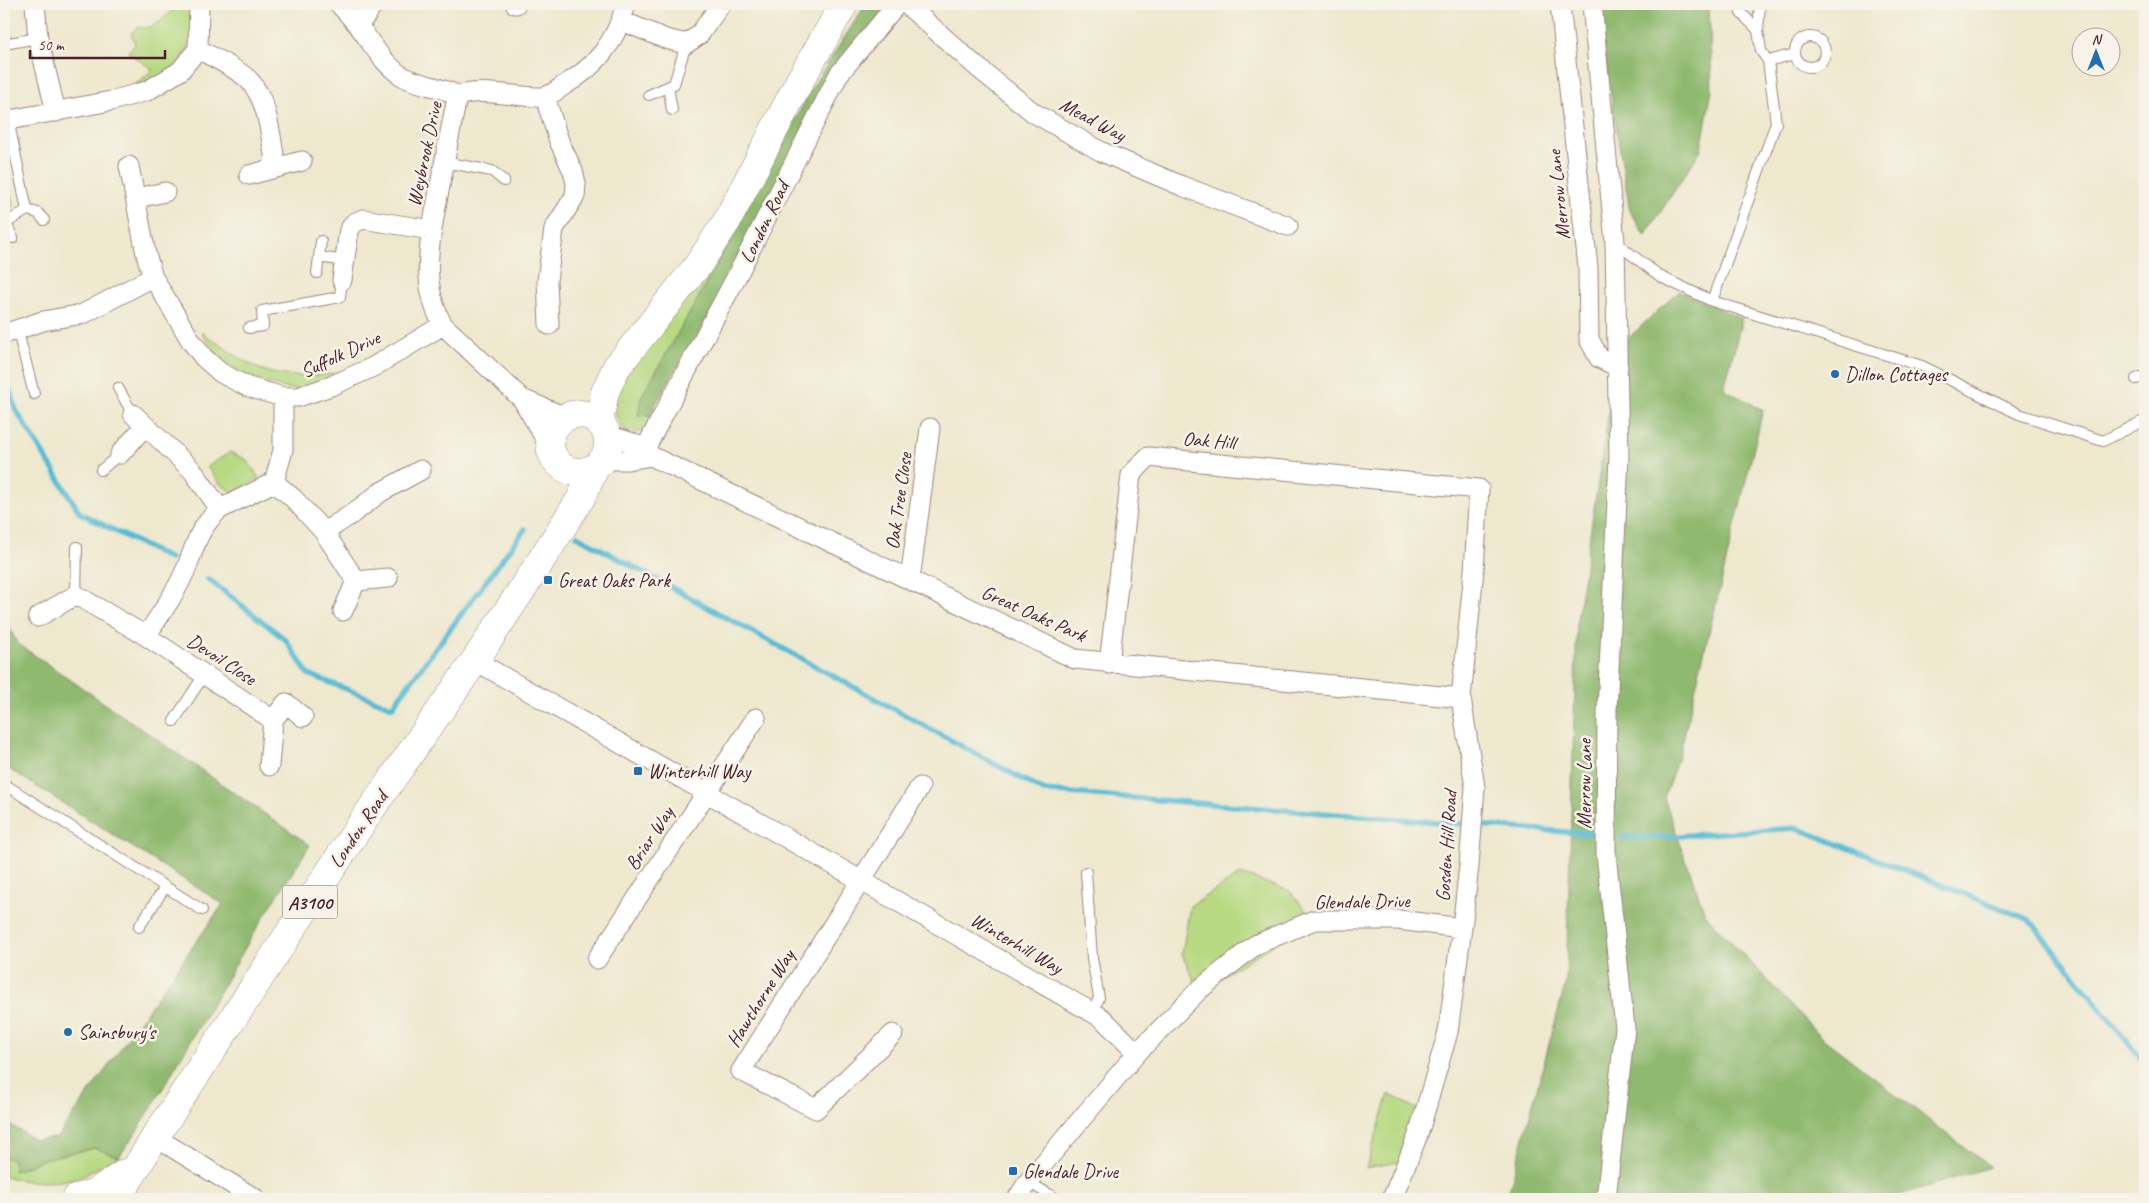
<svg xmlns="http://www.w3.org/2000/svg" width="2149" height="1203" font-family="Caveat,sans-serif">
<rect width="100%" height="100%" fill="#f7f3e8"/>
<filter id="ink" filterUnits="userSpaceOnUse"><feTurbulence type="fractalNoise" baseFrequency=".02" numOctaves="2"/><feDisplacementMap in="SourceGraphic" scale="10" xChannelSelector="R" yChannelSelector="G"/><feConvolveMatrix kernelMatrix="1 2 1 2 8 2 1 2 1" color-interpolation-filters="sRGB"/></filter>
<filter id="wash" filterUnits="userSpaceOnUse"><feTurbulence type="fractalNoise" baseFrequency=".0096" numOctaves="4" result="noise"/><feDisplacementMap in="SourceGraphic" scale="20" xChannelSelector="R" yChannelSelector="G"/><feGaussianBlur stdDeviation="1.12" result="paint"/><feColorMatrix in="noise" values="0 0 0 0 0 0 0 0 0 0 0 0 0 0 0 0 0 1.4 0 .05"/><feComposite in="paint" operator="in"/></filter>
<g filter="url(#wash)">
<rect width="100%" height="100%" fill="#eee8ce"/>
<path fill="#b6d981" stroke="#807c56" d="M178 4H199C193 51 182 76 133 86L153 70 128 52 135 44 131 33 138 27C156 31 167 15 178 4Z
M9 186 13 205 7 213 4 214V187Z
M728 243 699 297 641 397 638 416 650 415 653 422 651 428C624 441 611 421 616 395 617 390 620 385 622 380Z
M201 332C220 344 239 360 260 369 289 381 324 375 355 370 340 375 314 388 300 389 289 390 280 387 270 384 237 374 220 360 201 332Z
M230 452 247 460 259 478 233 493 219 483 207 467Z
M1241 874 1290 891 1314 920 1199 990 1182 954 1190 906Z
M1389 1094 1420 1111 1403 1161 1366 1168Z
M95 1148 119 1157C106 1163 94 1171 81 1176 56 1185 29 1183 4 1176V1157L13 1160 14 1171 29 1166 43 1159Z"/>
<path fill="#90b96f" stroke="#6d6c4d" d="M866 4H887L708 317 667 384 650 415 638 416 641 397 699 297 812 88Z
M1599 4H1709L1712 90 1701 150 1645 236 1630 212 1607 71Z
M1679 291 1742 319 1724 389 1763 410 1680 752 1664 798 1705 914 1821 1037 1990 1167 1887 1199H1507L1566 982 1577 620 1612 390 1622 344Z
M4 617 17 643 310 845 258 926 143 1122 119 1157 95 1148 43 1159 29 1166 14 1171 13 1160 4 1157V1121L35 1140 57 1138 223 904 4 766Z"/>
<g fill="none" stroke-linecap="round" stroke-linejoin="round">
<path stroke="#57bcd5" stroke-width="5.5" d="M4 371 16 410 80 513 170 559
M577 536 1044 791 1591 834
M208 579 286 640 308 674 392 707 525 529
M1621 837 1646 838 1797 828 2030 920 2145 1064"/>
</g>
</g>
<g filter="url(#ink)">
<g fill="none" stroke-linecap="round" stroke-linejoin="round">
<defs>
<path id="service" d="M1739 4 1741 13 1758 30 1761 51 1768 61
M368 13 386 4
M1758 30 1760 4
M1795 52a15 15 0 1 1 30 0a15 15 0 1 1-30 0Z
M4 44 38 38
M668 87 672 110
M649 95 674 84 686 44
M8 119 27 210 6 223 13 238
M444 162 492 171 504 181
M27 210 38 213 44 220
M1615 242 1661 277 1712 301 1922 366 2019 414 2103 441 2145 420
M319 257 345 261
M317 273 321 241
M1712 301 1776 123 1768 61 1795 54
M17 328 34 394
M249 328 263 326 262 311 340 297 342 280
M2136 379 2145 376
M118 388 133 414
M101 470 120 454
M76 595 77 547
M174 721 204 675
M4 784 202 910
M1086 872 1092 958 1099 998 1092 1012
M139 927 165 887
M1028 1182 1057 1199"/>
<path id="minor" d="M35 4 38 38 56 112
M339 4 358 25
M515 4H516
M906 4 977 67 1034 113 1102 152 1182 186 1288 226
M1560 4 1588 268 1589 339 1599 358 1618 367
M1592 4 1615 242 1619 457 1607 711 1606 854 1625 1028 1606 1199
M368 13 358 25C371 42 385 67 404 77 422 86 440 86 459 96
M622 21 666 39 686 44 699 35 721 4
M198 49C214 58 234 67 248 79 269 100 271 140 276 167
M545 97 559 141 573 171 576 183 575 196 554 229 547 281 549 325
M4 121 111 101 147 91 180 71 198 49 199 4
M129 166 146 254 153 277 191 341 204 358 221 373 248 387 283 397H298L331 386 373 367 443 325
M249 175 302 161
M137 198 165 192
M342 280 349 230 354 223 363 219 431 230
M4 334 43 321 83 314 153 277
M522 399 565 417
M133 414 192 470 220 509 274 482 283 450V397
M608 436C624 440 640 443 651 456L1075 659 1461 698
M550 447 522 399 443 325C418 282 431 233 440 186 445 159 450 131 456 103L459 96C479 87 520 98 543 97 550 96 557 90 563 86 597 66 616 42 626 4
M645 449 740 270 839 74 897 4
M120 454 145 426
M604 460H628L651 456
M274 482 294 499 324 532 356 581
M324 532 352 514 381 492 421 470
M910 580 930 428
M343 611 356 581 388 578
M38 617 76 595 146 636 273 720
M146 636C160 615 176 593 186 569 197 542 197 530 220 509
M476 659 488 668 1102 1018 1137 1053
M1109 664 1131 475 1148 457 1479 489 1474 571 1461 698 1475 787 1469 866 1462 928 1448 1032 1418 1135 1392 1199
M269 766 273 720 286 703 303 717
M597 959 756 718
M893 1034 816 1109 741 1071 920 787
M155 1137 256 1199
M1017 1199 1028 1182 1137 1053 1199 990 1255 945 1314 920H1398L1462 928"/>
<path id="primary" d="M550 443a29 29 0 1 1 58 0a29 29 0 1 1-58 0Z
M76 1199 96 1192 125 1173
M112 1199 127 1183 155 1137 367 815 476 659 540 562 581 498 595 468"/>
<path id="trunk" d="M599 422 605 392 616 368 698 265 727 221 799 82 844 4"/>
</defs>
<use href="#service" stroke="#9c847c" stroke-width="12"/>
<use href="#minor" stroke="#9c847c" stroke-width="21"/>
<use href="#primary" stroke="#9c847c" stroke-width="29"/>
<use href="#trunk" stroke="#9c847c" stroke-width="29"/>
<use href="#service" stroke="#fff" stroke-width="10"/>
<use href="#minor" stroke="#fff" stroke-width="19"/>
<use href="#primary" stroke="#fff" stroke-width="28"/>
<use href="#trunk" stroke="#fff" stroke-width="28"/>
</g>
</g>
<g fill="#1f6fb2" stroke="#f7f3e8" stroke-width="2">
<circle cx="1835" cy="374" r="5"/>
<rect x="543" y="575" width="10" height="10" rx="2.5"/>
<rect x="633" y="766" width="10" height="10" rx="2.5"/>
<circle cx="68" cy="1032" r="5"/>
<rect x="1008" y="1166" width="10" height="10" rx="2.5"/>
</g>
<g text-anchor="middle" stroke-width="5" stroke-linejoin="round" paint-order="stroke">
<rect fill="#f7f3e8" stroke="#7e5f64" stroke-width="1" x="282.5" y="885.5" width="55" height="33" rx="4"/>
<g font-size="19" font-weight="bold" fill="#4a1f2b">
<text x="310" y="909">A3100</text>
</g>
<g font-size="20" fill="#4a1f2b" stroke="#f7f3e8">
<text transform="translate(1093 119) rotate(28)" y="7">Mead Way</text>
<text transform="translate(424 154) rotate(-78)" y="7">Weybrook Drive</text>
<text transform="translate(1558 195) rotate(-96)" y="7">Merrow Lane</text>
<text transform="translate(764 222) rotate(-64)" y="7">London Road</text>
<text transform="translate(340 354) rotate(-25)" y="7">Suffolk Drive</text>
<text transform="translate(1209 440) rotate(5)" y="7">Oak Hill</text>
<text transform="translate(898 501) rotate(-82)" y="7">Oak Tree Close</text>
<text transform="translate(1034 613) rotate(24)" y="7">Great Oaks Park</text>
<text transform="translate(222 659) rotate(33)" y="7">Devoil Close</text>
<text transform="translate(1584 784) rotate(-90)" y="7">Merrow Lane</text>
<text transform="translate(358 829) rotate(-56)" y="7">London Road</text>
<text transform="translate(649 838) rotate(-57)" y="7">Briar Way</text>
<text transform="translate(1446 846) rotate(-86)" y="7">Gosden Hill Road</text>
<text transform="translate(1362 901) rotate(-1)" y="7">Glendale Drive</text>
<text transform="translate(1017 943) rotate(30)" y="7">Winterhill Way</text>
<text transform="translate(760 998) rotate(-58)" y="7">Hawthorne Way</text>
</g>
<g font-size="20" fill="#4a1f2b" stroke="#f7f3e8" text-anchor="start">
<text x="1845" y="381">Dillon Cottages</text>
<text x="558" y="587">Great Oaks Park</text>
<text x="648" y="778">Winterhill Way</text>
<text x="78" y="1039">Sainsbury's</text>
<text x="1023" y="1178">Glendale Drive</text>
</g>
</g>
<rect width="2149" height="1203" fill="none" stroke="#f7f3e8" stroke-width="20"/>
<g transform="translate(2096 52)"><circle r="24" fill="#f7f3e8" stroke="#b29e9c"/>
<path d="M0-4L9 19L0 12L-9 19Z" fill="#1f6fb2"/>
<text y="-8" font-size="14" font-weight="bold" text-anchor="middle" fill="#4a1f2b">N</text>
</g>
<path d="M30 50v8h135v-8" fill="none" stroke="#4a1f2b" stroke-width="2.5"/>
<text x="38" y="50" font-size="15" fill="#4a1f2b" stroke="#f7f3e8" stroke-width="4" paint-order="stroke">50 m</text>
</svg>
